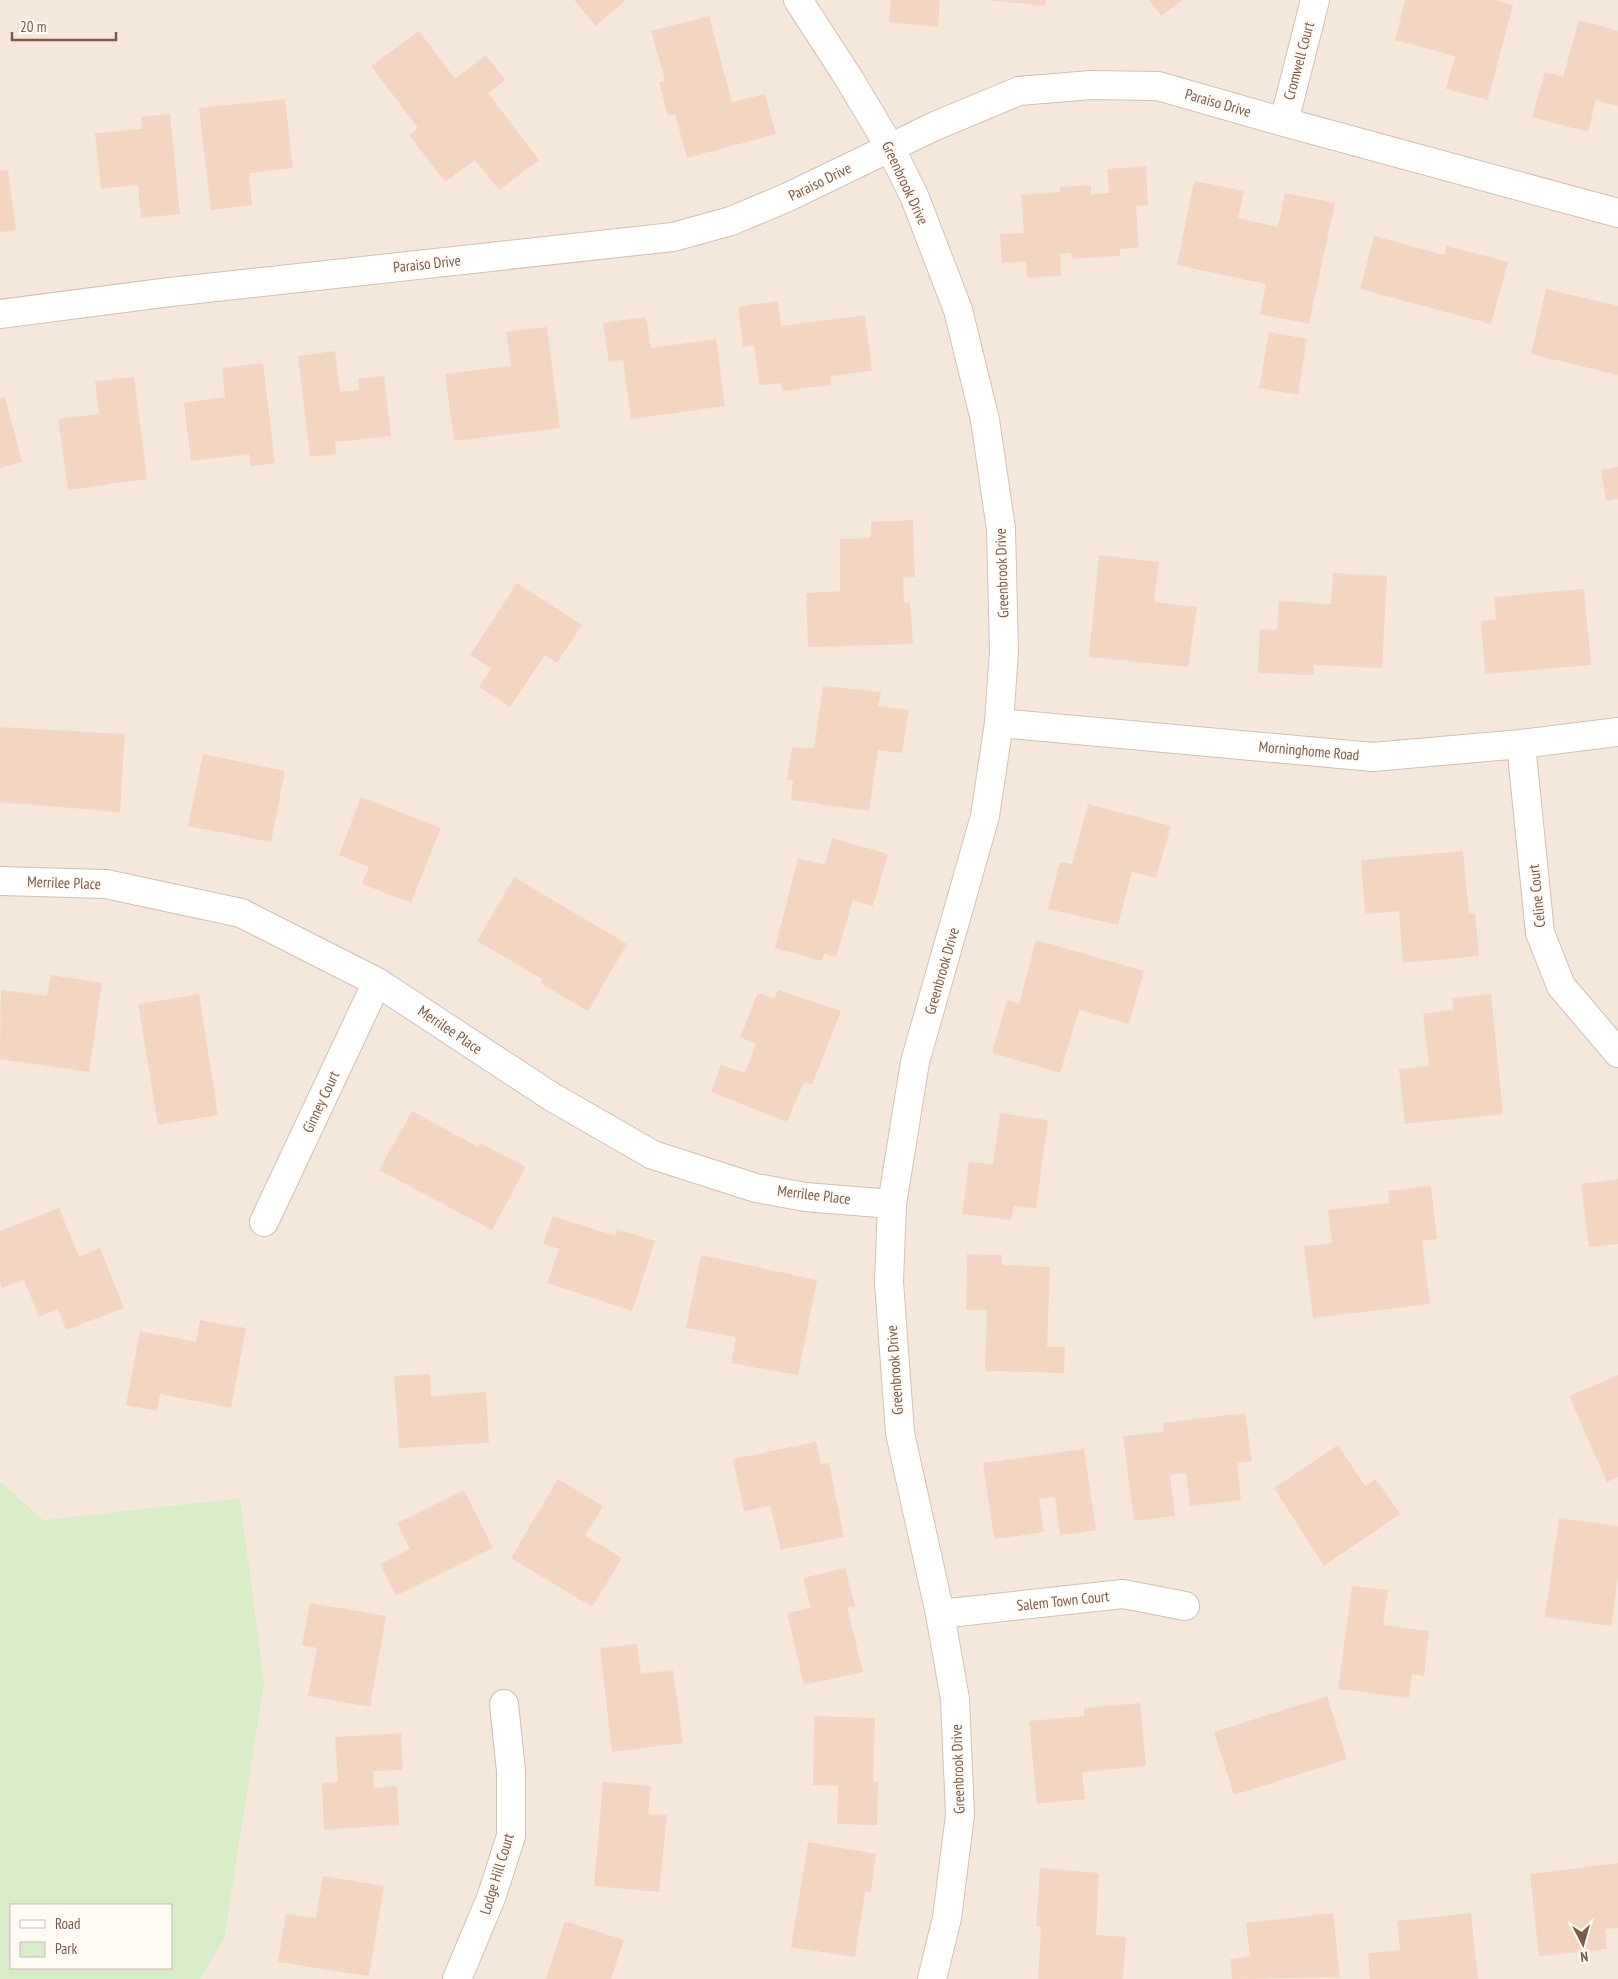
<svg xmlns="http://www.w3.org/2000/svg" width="1618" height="1979" font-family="'PT Sans Narrow',sans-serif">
<rect width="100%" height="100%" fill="#fdf6ec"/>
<path fill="#f5e8da" d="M0 0H1618V1979H200L224 1940 240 1498 42 1520 0 1481Z"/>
<path fill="#d8ecc9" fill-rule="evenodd" d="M0 1481 43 1520 240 1498 264 1683 224 1940 200 1979H0ZM11 1905H171V1968H11Z"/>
<path fill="#f3d5c3" d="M574 0H626L596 26Z
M891 0H940L938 27 889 22Z
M986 0H1046L1045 6Z
M1149 0H1183L1161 16Z
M1405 0H1494L1513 5 1488 100 1446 89 1455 56 1395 40Z
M709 16 732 102 765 94 776 134 687 158 675 114 668 116 659 83 665 80 651 31Z
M1579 20 1618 31V106L1596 100 1588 132 1532 117 1545 72 1563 77Z
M419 31 455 79 486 55 505 80 488 93 539 160 499 190 475 160 445 182 409 135 418 128 371 66Z
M285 99 293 168 249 173 252 205 211 210 199 108Z
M170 114 180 214 141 218 138 185 101 189 95 133 142 129 141 117Z
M1146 166 1148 205 1136 206 1139 247 1120 249V256L1072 259 1071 253 1060 254 1061 276 1027 278 1026 261 1002 263 1000 234 1024 233 1021 195 1060 192V187L1091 185V194L1109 193 1107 169Z
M8 170 16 230 0 232V171Z
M1194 181 1244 191 1238 218 1278 227 1285 193 1335 203 1309 324 1260 314 1266 284 1177 265Z
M1374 236 1444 255 1447 246 1508 262 1491 324 1360 289Z
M1546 289 1618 306V375L1531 354Z
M778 301 781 326 865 315 872 371 830 376 831 385 782 391 781 383 759 385 754 345 743 347 738 307Z
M646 317 651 348 716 339 725 406 631 419 623 360 609 362 603 323Z
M547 327 560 428 454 441 445 374 511 366 506 332Z
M1269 332 1307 339 1298 395 1259 388Z
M335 351 340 392 359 390 358 379 384 376 391 436 335 442 336 454 310 457 298 356Z
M263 363 275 463 251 466 249 454 191 461 184 403 225 397 222 368Z
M134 377 147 479 68 490 58 419 99 414 95 381Z
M5 397 22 462 0 468V398Z
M1618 467V499L1606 501 1601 470Z
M913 520 915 577 903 578 904 602H910L913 644 808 647 806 593 840 591V539L871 538V522Z
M1099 555 1159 562 1154 602 1197 607 1188 667 1089 657Z
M1333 573 1387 576 1382 668 1314 665V675L1258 673 1260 629 1277 630 1279 601 1331 604Z
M517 583 582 625 557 663 545 655 510 707 479 687 491 668 470 655Z
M1584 589 1591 665 1485 674 1481 621 1496 620 1494 597Z
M823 686 881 692 878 706 909 710 902 753 878 750 869 811 791 800 793 780H787L792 747 814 748Z
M0 727 125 734 120 812 0 802Z
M203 754 285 771 271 842 188 826Z
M361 797 441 828 411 903 362 884 369 867 339 855Z
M1088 804 1171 826 1156 878 1132 872 1118 925 1048 909 1060 862 1072 864Z
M832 838 888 854 873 906 853 900 836 957 824 954 822 961 775 948 798 858 825 865Z
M1463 851 1469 913H1475L1479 956 1403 963 1399 911 1365 914 1361 860Z
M514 877 627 944 588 1011 540 983 542 979 477 941Z
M1036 940 1144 971 1129 1024 1079 1010 1060 1073 992 1053 1007 1000 1019 1004Z
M51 975 102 983 89 1072 0 1059 1 990 47 996Z
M778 990 841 1011 812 1085 804 1082 787 1122 711 1092 721 1065 745 1073 756 1044 740 1037 758 993 774 999Z
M199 994 218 1115 158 1125 138 1004Z
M1491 994 1503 1114 1405 1124 1399 1069 1429 1066 1423 1014 1454 1010 1452 998Z
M412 1111 478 1147 480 1143 526 1167 492 1230 379 1170Z
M1000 1113 1048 1120 1036 1208 1014 1206 1011 1220 962 1214 969 1162 993 1164Z
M1618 1179V1244L1589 1247 1581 1184Z
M1431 1186 1437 1239 1422 1241 1430 1304 1313 1318 1304 1246 1332 1243 1328 1210 1389 1203 1388 1191Z
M59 1208 79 1257 100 1248 124 1308 66 1330 58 1309 39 1317 24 1280 2 1288 0 1282V1231Z
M553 1216 615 1236 617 1229 655 1241 632 1311 547 1283 559 1249 543 1244Z
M967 1254 1002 1255V1265L1050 1267 1047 1347H1065L1064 1373 985 1371 987 1310H966Z
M701 1255 817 1280 798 1375 731 1363 736 1337 686 1328Z
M200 1320 246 1328 231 1408 160 1394 157 1411 126 1405 140 1331 196 1342Z
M430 1374 431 1396 486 1392 489 1443 399 1448 394 1376Z
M1618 1375V1477L1607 1482 1569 1396Z
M1245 1413 1252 1461 1237 1463 1241 1500 1190 1506 1186 1473 1170 1475 1175 1516 1134 1521 1123 1436 1164 1432 1163 1423Z
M816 1442 821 1464 829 1463 844 1537 781 1550 770 1506 744 1511 733 1459Z
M1338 1445 1365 1486 1376 1479 1400 1514 1324 1566 1274 1488Z
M1084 1449 1096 1530 1060 1535 1055 1497 1039 1499 1044 1532 994 1539 983 1463Z
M558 1479 603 1506 585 1536 622 1558 592 1607 511 1558Z
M464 1490 493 1548 396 1596 380 1564 410 1549 397 1523Z
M1559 1518 1618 1526V1577L1611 1626 1545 1617Z
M845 1568 855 1606 847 1607 863 1672 804 1685 787 1613 811 1608 803 1578Z
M1352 1586 1388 1590 1383 1625 1429 1631 1424 1676 1412 1674 1409 1698 1338 1689Z
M310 1603 386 1616 370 1707 308 1696 317 1648 302 1645Z
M637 1644 641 1674 673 1670 683 1743 612 1752 600 1648Z
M1327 1696 1347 1759 1234 1795 1214 1732Z
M1140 1703 1146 1766 1082 1772 1085 1799 1037 1804 1029 1721 1084 1716V1708Z
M814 1716 875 1718 873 1782H878L877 1825 837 1824 838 1786 813 1785Z
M401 1733 403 1770 373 1771 374 1788 397 1786 399 1825 324 1830 322 1783 338 1782 335 1737Z
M603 1782 651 1786 648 1814 667 1815 659 1892 594 1886Z
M808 1842 876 1854 871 1892H865L855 1957 791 1947Z
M1618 1863V1928L1605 1929 1607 1949 1539 1956 1530 1874Z
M1040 1868 1099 1873 1096 1935 1126 1937 1123 1979H1038L1041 1927 1036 1926Z
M323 1876 384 1886 369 1976 278 1962 286 1914 316 1918Z
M1333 1913 1340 1977 1232 1979 1230 1959 1250 1956 1246 1923Z
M1471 1913 1478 1979H1370L1368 1953 1400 1950 1397 1921Z
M565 1921 624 1940 611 1979H546Z"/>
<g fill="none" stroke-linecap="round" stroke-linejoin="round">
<defs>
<path id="street" d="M1284 122 1315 0
M0 314 170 292 673 237 731 221 788 197 935 126 1019 91 1091 85 1158 86 1284 122 1618 213
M999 723 1373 757 1521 744 1618 732
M1521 744 1540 933 1561 986 1618 1053
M0 881 106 884 241 913 377 982 552 1097 653 1155 756 1188 805 1197 892 1204
M264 1222 377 982
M940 1614 1123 1594 1185 1606
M457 1979 491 1898 511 1836V1771L504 1704"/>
<path id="secondary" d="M798 0 848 77 891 149 915 198 958 310 985 420 1001 529 1004 651 999 723 985 816 915 1062 892 1204 889 1282 900 1433 940 1614 955 1699 960 1815 947 1918 932 1979"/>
</defs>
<use href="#street" stroke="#d1beb0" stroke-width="30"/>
<use href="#secondary" stroke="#d6c0b0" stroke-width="30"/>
<use href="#street" stroke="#fff" stroke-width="28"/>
<use href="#secondary" stroke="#fff" stroke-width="28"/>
</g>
<g text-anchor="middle" stroke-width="4" stroke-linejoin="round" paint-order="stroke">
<g font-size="15" fill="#7a5c4d" stroke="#fffaf3">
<text transform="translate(1299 61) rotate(-75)" y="5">Cromwell Court</text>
<text transform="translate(1218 103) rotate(16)" y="5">Paraiso Drive</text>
<text transform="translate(820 182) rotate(-26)" y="5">Paraiso Drive</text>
<text transform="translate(905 183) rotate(65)" y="5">Greenbrook Drive</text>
<text transform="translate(427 264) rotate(-6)" y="5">Paraiso Drive</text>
<text transform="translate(1002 573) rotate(-92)" y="5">Greenbrook Drive</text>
<text transform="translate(1309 751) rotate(5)" y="5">Morninghome Road</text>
<text transform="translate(64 883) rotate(2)" y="5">Merrilee Place</text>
<text transform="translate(1537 896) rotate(-96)" y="5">Celine Court</text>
<text transform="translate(942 971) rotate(-74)" y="5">Greenbrook Drive</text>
<text transform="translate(450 1030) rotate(34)" y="5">Merrilee Place</text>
<text transform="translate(321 1102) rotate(-65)" y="5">Ginney Court</text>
<text transform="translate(814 1195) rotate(7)" y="5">Merrilee Place</text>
<text transform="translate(895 1370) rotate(-94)" y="5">Greenbrook Drive</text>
<text transform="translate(1063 1601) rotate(-6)" y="5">Salem Town Court</text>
<text transform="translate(958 1769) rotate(-92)" y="5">Greenbrook Drive</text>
<text transform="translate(497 1874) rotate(-73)" y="5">Lodge Hill Court</text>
</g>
</g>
<rect x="10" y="1904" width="162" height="65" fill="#fffaf3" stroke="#cabbb1"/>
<rect x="20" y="1920" width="25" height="8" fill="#ffffff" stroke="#cabbb1"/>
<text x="55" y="1929" font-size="15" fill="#7a5c4d">Road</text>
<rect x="20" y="1942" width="25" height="15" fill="#d8ecc9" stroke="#cabbb1"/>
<text x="55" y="1954" font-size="15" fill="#7a5c4d">Park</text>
<g transform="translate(1583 1944) rotate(174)" stroke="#fffaf3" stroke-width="4" paint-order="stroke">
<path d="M0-4L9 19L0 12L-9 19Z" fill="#7a5c4d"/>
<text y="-8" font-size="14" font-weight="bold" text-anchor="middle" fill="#7a5c4d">N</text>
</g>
<path d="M12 32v8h104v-8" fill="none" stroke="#7a5c4d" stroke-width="2.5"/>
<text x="20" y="32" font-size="15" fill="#7a5c4d" stroke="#fffaf3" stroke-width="4" paint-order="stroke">20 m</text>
</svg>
